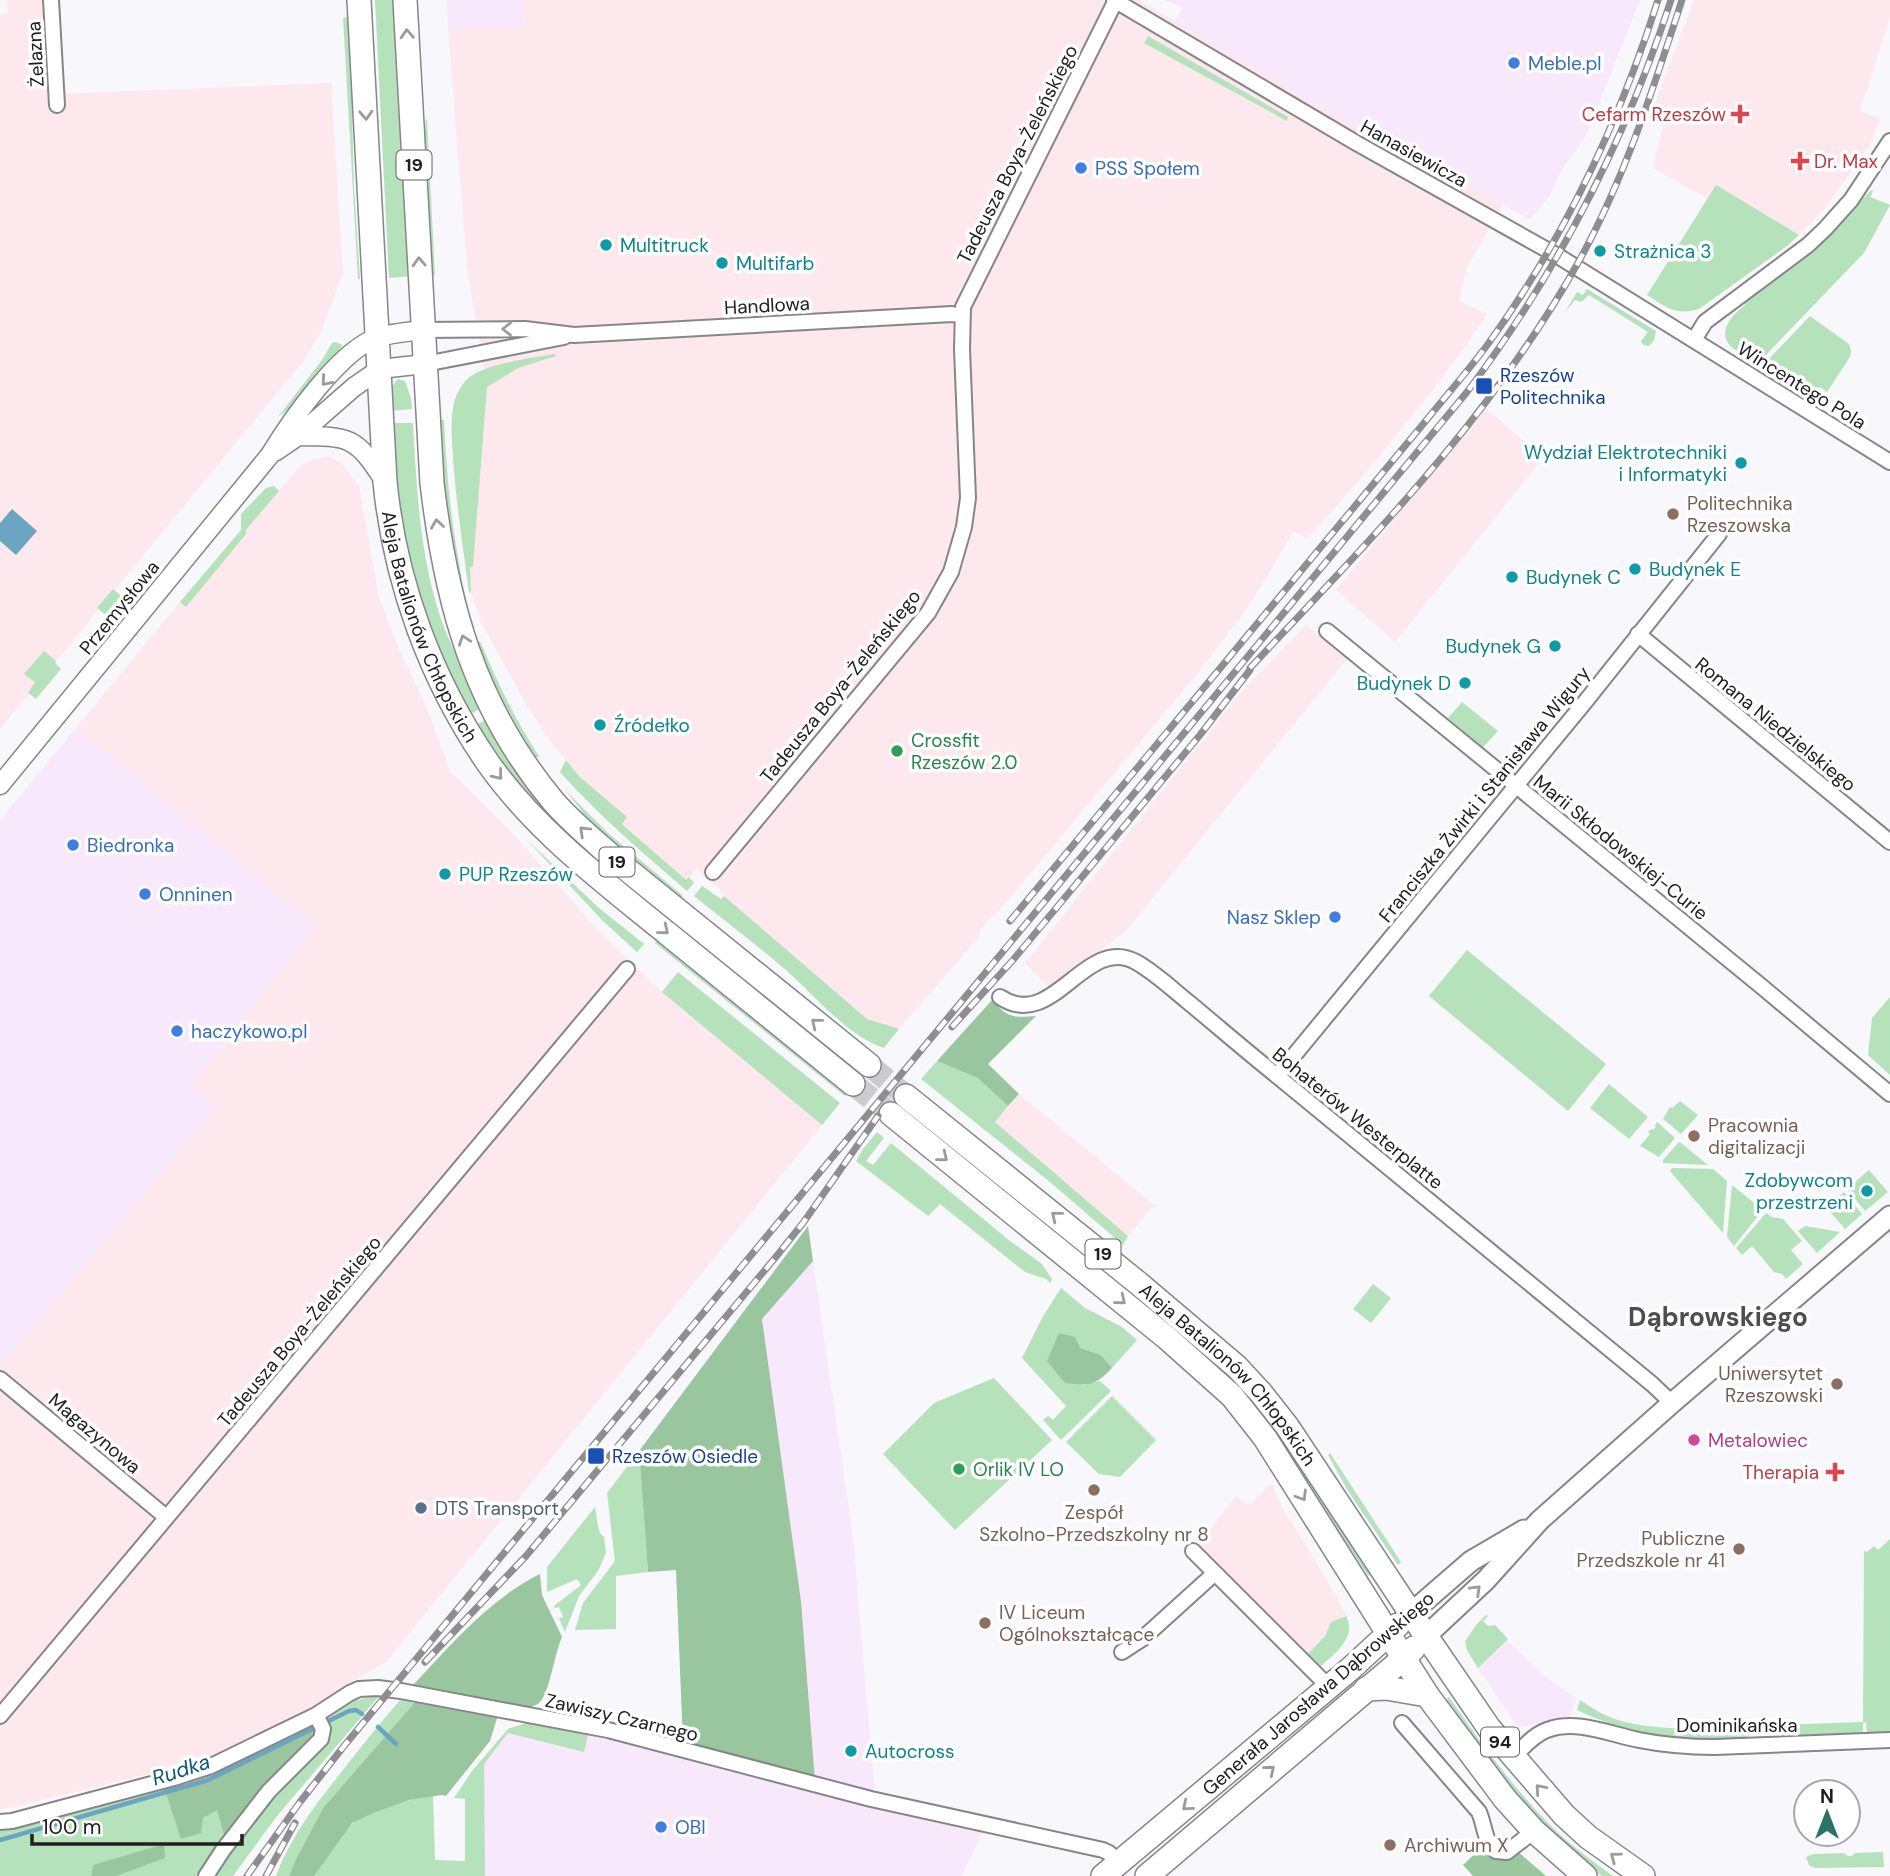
<svg xmlns="http://www.w3.org/2000/svg" width="1890" height="1876" font-family="'DM Sans',sans-serif">
<rect width="100%" height="100%" fill="#f7f7fc"/>
<path fill="#f7e8fb" d="M447 0H522L524 26 448 28Z
M1165 0H1640L1585 138 1562 169 1550 195 1530 220 1478 190 1428 168 1175 21 1182 8Z
M76 728 316 925 191 1085 216 1107 2 1364 0 1363V820Z
M813 1261 853 1538 875 1796 815 1781 801 1601 762 1319Z
M1506 1640 1547 1678 1577 1699 1570 1716 1518 1728 1478 1668Z
M508 1733 584 1752 588 1735 985 1828 961 1876H485L484 1764Z"/>
<path fill="#fde8ee" d="M7 0H45L55 94 331 83 343 273 323 327 306 358 0 729V15L8 13Z
M522 0H1139L1428 168 1478 190 1503 205 1466 269 1459 301 1487 314 1467 344 1425 400 1361 478 1308 538 1293 531 1268 575 1243 614 1196 675 1005 904 980 930V936L899 1029 867 1019 732 905 719 889 696 869 686 881 622 823 627 817 579 776 553 745 527 706 481 622 471 593 470 567 473 566 487 387 467 267 448 28 524 26Z
M1694 0H1890V17L1860 111 1880 118 1871 143 1826 207 1799 235 1716 186 1708 199 1653 168 1664 120 1651 114Z
M1486 408 1543 458 1395 642 1336 590Z
M328 456 341 463 359 486 379 597 397 645 425 703 450 771 514 835 595 927 654 985 822 1125 386 1662 349 1684 313 1708 214 1758 0 1810V1363L2 1364 216 1107 191 1085 316 925 76 728 180 602 186 606 247 534 245 531 300 466 311 460Z
M1306 625 1347 659 1125 932 1050 988 1025 963 1241 692Z
M1019 1094 1154 1205 1128 1236 995 1122Z
M1271 1483 1281 1505 1334 1592 1346 1616 1331 1622 1325 1636 1305 1657 1196 1548 1236 1496 1249 1505Z"/>
<path fill="#b5e1bb" d="M375 0H397L411 276 389 278Z
M347 17 354 47 352 115 354 186 360 279H358L343 18Z
M1148 36 1288 117 1287 121 1144 43Z
M426 119 427 120 435 275 432 276 425 216 422 161Z
M1716 185 1799 235 1787 246 1699 309C1676 316 1666 307 1647 295Z
M1871 190 1873 191 1870 197 1890 205 1864 253 1858 259 1759 362H1757C1748 357 1734 351 1728 343 1719 329 1734 313 1745 305L1744 302 1825 240Z
M1587 289 1656 331 1654 340 1649 346 1643 345 1641 341 1648 332 1589 295 1581 302 1575 300 1565 312 1577 292 1583 295Z
M1810 316 1849 344 1851 351 1850 357 1827 392 1820 387 1814 394 1764 364Z
M336 342 343 345 296 404 278 417 322 360 332 343Z
M555 354 556 356 518 368 487 387 473 567H470L471 593 469 592C463 547 456 502 453 457 452 439 450 420 454 403 456 393 463 382 471 376 489 363 533 358 555 354Z
M398 379 405 381 411 398 412 409 390 411C390 400 389 387 398 379Z
M436 420H444C446 466 450 512 458 557 462 581 466 604 474 627L466 622 454 576Z
M390 423H413C417 494 420 568 447 635 457 658 469 681 480 703L479 709 473 713 466 711 423 615 398 519Z
M274 486 279 491 245 531 247 533 186 607 180 602 241 530V514L266 488Z
M113 589 129 602V605L115 622 97 608Z
M480 641C497 682 516 721 540 758L530 755 509 723 474 645Z
M44 651 56 661 55 663 61 669 36 699 28 693 35 682 24 674Z
M1462 702 1498 731 1483 747 1448 718Z
M487 719 668 914 665 919C605 869 543 820 496 758 488 748 483 736 476 725Z
M566 760 579 776 627 817 622 824 686 880 689 877 694 883 687 891C643 853 599 816 560 772Z
M565 790 608 833 683 896 679 901 601 835Z
M526 839 599 908 644 944 637 952 602 920Z
M702 886 721 899 724 896 867 1019 899 1029 884 1048C850 1038 813 994 787 971 757 945 725 921 694 896Z
M660 938 849 1091 845 1096 655 943Z
M1467 950 1606 1064 1568 1111 1429 996Z
M678 972 840 1103 822 1125 662 992Z
M1890 997V1075L1868 1055 1872 1018Z
M937 1061 979 1078 1008 1106 995 1122 1128 1236 1123 1245 1050 1182 921 1079Z
M1609 1084 1648 1117 1629 1139 1590 1108Z
M1680 1101 1698 1115 1681 1134 1663 1119 1670 1107 1672 1108Z
M901 1103 1223 1367 1270 1418 1374 1573 1368 1576 1286 1451 898 1107Z
M1657 1122 1675 1138 1659 1157 1640 1146 1650 1134 1648 1132 1651 1129 1653 1130 1656 1127 1655 1125Z
M877 1132 884 1138 866 1161 873 1165 891 1143 1010 1241 1042 1264 1052 1279 1050 1283 1046 1279 1025 1272 940 1204 928 1216 856 1161 863 1149Z
M1679 1142 1681 1143 1708 1165 1663 1163V1160Z
M1672 1168 1713 1169 1727 1181 1723 1233 1670 1171Z
M1869 1170 1888 1192 1865 1211 1847 1189Z
M1732 1185 1763 1210 1734 1246 1727 1237Z
M1844 1192 1862 1214 1845 1229 1826 1207Z
M1766 1213 1772 1217 1783 1219 1802 1241 1791 1250 1803 1264 1786 1279 1782 1274 1774 1272 1752 1246 1742 1255 1736 1248Z
M1805 1226 1840 1232 1817 1253 1798 1231Z
M1373 1284 1391 1298 1371 1323 1353 1309Z
M1061 1288 1085 1308 1122 1327 1137 1340 1112 1368 1101 1355 1080 1348 1052 1352 1048 1361 1083 1385 1100 1381 1111 1391 1061 1440 1043 1420 1048 1416 1053 1420 1066 1406 1022 1358 1042 1318Z
M994 1378 1052 1440 955 1530 883 1454 934 1403Z
M1112 1396 1156 1440 1120 1477 1099 1474 1066 1442Z
M639 1451 648 1572 616 1576V1629L575 1630 583 1603 615 1561 607 1493Z
M1330 1453 1401 1562 1398 1565 1348 1491 1328 1455Z
M595 1507 598 1527 600 1533 604 1537 606 1553 598 1571 579 1596 565 1632 559 1619 563 1617 559 1607 555 1608 554 1606 581 1585 577 1579 547 1592V1567Z
M1890 1539V1732L1867 1733 1866 1722 1863 1723V1733L1779 1737 1780 1725 1863 1722 1864 1551 1867 1552 1874 1546 1878 1550Z
M1486 1615 1488 1616 1483 1621 1488 1626 1495 1625 1508 1639 1478 1668 1467 1650 1465 1641 1477 1624Z
M1346 1616C1358 1638 1332 1656 1317 1669L1305 1657 1325 1636 1331 1622Z
M380 1695 277 1816 233 1876H213L274 1792 298 1770 323 1716 348 1702Z
M1449 1697C1480 1742 1512 1786 1550 1825 1569 1844 1591 1860 1613 1876H1602L1569 1851 1514 1796 1443 1702Z
M401 1699 415 1702 323 1808 295 1861 289 1876H276C289 1840 312 1809 336 1779 357 1752 378 1725 401 1699Z
M1580 1700C1592 1708 1604 1716 1618 1720 1662 1733 1710 1727 1754 1726 1754 1732 1750 1735 1745 1738 1679 1740 1637 1738 1577 1710Z
M529 1722 588 1735 584 1752 508 1733 484 1764 485 1876H314C323 1864 344 1829 354 1822 373 1808 410 1799 433 1796L435 1860 465 1861V1799L454 1798 472 1771 508 1729Z
M164 1787 203 1818 217 1809 225 1839 196 1876H117L164 1858 93 1865 91 1876H0V1829H9Z
M1883 1852 1884 1867 1815 1868 1809 1865 1806 1857 1813 1854 1844 1853 1848 1856H1852L1855 1853Z"/>
<path fill="#99c69f" d="M993 999C1005 1018 1015 1018 1036 1016L988 1064 1019 1094 1008 1106 978 1078 937 1061Z
M808 1226 813 1261 762 1319 801 1601 815 1781 683 1744 676 1570 648 1572 639 1451Z
M1059 1333 1075 1337 1080 1348 1101 1355 1112 1368C1095 1386 1089 1386 1065 1383L1047 1361Z
M540 1574 542 1595 562 1637C555 1652 549 1694 540 1702 537 1705 533 1706 530 1707L412 1686C451 1645 489 1599 540 1574Z
M415 1702 497 1718 490 1741 446 1796 442 1795 409 1800 373 1813 352 1823 314 1876H289L295 1861 323 1808Z
M311 1723 317 1734 225 1839 217 1810 203 1818 201 1833 181 1839 164 1787Z
M164 1844 165 1858 117 1876H91L93 1865Z
M1484 1845 1517 1851 1546 1876H1473L1463 1865Z"/>
<path fill="#6ca5c1" d="M12 509 37 531 16 555 0 541V523Z"/>
<g fill="none" stroke-linecap="round" stroke-linejoin="round">
<path stroke="#6ca5c1" stroke-width="4.5" d="M378 1727 396 1744
M0 1840 208 1780 349 1711 356 1710 362 1714"/>
<path stroke="#ccccd0" stroke-width="23" stroke-dasharray="23 11" stroke-linecap="butt" d="M869 1065 906 1096
M853 1084 891 1114"/>
<defs>
<path id="minor" d="M51 0 57 105
M1114 0 1358 144 1558 256 1890 462
M422 330 525 329 574 335 952 314 962 316
M1694 340 1705 322 1808 245 1825 229 1851 200 1890 141
M425 364 564 337
M1327 631 1761 986 1890 1094
M1638 634 1890 842
M713 872 928 613 951 572 964 527 968 498 962 349 963 307 1116 0
M1000 997C1053 1033 1085 934 1136 962 1154 972 1171 988 1187 1001 1216 1025 1246 1051 1276 1075 1402 1178 1527 1281 1652 1384L1672 1403
M1277 1076 1585 702 1719 534
M0 1379 166 1517
M1193 1551 1329 1687
M1122 1652 1142 1639 1215 1573
M0 1716 627 969
M1402 1723 1479 1812C1485 1826 1484 1841 1496 1851L1507 1852 1534 1831
M1513 1757C1523 1748 1533 1735 1547 1730 1577 1719 1609 1734 1639 1740 1664 1745 1689 1747 1715 1747L1890 1740
M0 1822 12 1821 174 1778 211 1766 316 1715
M206 1876 223 1850 269 1791 321 1739 323 1729 316 1715 350 1693 359 1689 378 1688 401 1691 608 1730 871 1799 1103 1850 1109 1853 1119 1862"/>
<path id="tertiary" d="M298 436C351 436 356 437 385 482
M276 451 298 436 354 387 380 369 425 364
M0 785 270 455C290 422 341 348 379 337 393 333 408 332 422 330"/>
<path id="secondary" d="M1411 1613 1471 1561 1524 1530
M1426 1636 1486 1580 1540 1520 1672 1403 1890 1216"/>
<g id="primary">
<path id="s1" d="M359 0 385 482C395 583 431 680 488 763 536 831 604 882 668 934 730 984 792 1034 853 1084"/>
<path d="M405 0 432 483C446 603 474 706 553 801 573 824 597 843 619 863L869 1065"/>
<path id="s2" d="M906 1096 1138 1283 1237 1367 1261 1393 1287 1426 1426 1636 1489 1728 1564 1815 1588 1837 1643 1876"/>
<path d="M891 1114 1167 1338 1232 1396 1265 1438 1427 1695 1505 1799 1534 1831 1585 1876"/>
<path d="M1366 1689 1386 1688 1427 1695"/>
<path d="M1103 1876 1349 1670 1398 1625"/>
<path d="M1147 1876 1404 1658 1414 1648"/>
</g>
</defs>
<use href="#minor" stroke="#86868a" stroke-width="18"/>
<use href="#tertiary" stroke="#86868a" stroke-width="21"/>
<use href="#secondary" stroke="#86868a" stroke-width="23"/>
<use href="#primary" stroke="#86868a" stroke-width="26"/>
<use href="#minor" stroke="#fff" stroke-width="14"/>
<use href="#tertiary" stroke="#fff" stroke-width="18"/>
<use href="#secondary" stroke="#fff" stroke-width="19"/>
<use href="#primary" stroke="#fff" stroke-width="23"/>
<defs>
<path id="rail" d="M1250 668C1369 541 1494 415 1579 261 1625 178 1653 89 1682 0
M1010 921 1424 423C1445 397 1468 371 1488 344 1564 239 1619 123 1658 0
M952 1027 1013 960 1200 735 1250 670
M425 1662 526 1556 775 1258 803 1223 878 1116
M247 1876 300 1802 344 1746 1467 392C1557 273 1625 142 1671 0
M266 1876 295 1823"/>
</defs>
<use href="#rail" stroke="#8e8e91" stroke-width="7"/>
<use href="#rail" stroke="#fff" stroke-width="4.5" stroke-dasharray="13" stroke-linecap="butt"/>
</g>
<defs><path id="oneway-chevron" d="M-2-3.5L2.5 0L-2 3.5" fill="none" stroke-width="1.6" stroke-linecap="round" stroke-linejoin="round" transform="scale(1.75)"/></defs>
<g stroke="#9b9b9b">
<use href="#oneway-chevron" transform="translate(407 34) rotate(-93)"/>
<use href="#oneway-chevron" transform="translate(366 115) rotate(87)"/>
<use href="#oneway-chevron" transform="translate(419 262) rotate(-93)"/>
<use href="#oneway-chevron" transform="translate(507 329) rotate(180)"/>
<use href="#oneway-chevron" transform="translate(326 381) rotate(131)"/>
<use href="#oneway-chevron" transform="translate(437 524) rotate(-98)"/>
<use href="#oneway-chevron" transform="translate(464 640) rotate(-109)"/>
<use href="#oneway-chevron" transform="translate(498 775) rotate(51)"/>
<use href="#oneway-chevron" transform="translate(584 831) rotate(-136)"/>
<use href="#oneway-chevron" transform="translate(664 930) rotate(39)"/>
<use href="#oneway-chevron" transform="translate(816 1023) rotate(-141)"/>
<use href="#oneway-chevron" transform="translate(943 1157) rotate(39)"/>
<use href="#oneway-chevron" transform="translate(1056 1216) rotate(-141)"/>
<use href="#oneway-chevron" transform="translate(1121 1300) rotate(39)"/>
<use href="#oneway-chevron" transform="translate(1302 1496) rotate(58)"/>
<use href="#oneway-chevron" transform="translate(1476 1590) rotate(-44)"/>
<use href="#oneway-chevron" transform="translate(1270 1770) rotate(-40)"/>
<use href="#oneway-chevron" transform="translate(1540 1789) rotate(-131)"/>
<use href="#oneway-chevron" transform="translate(1187 1806) rotate(140)"/>
<use href="#oneway-chevron" transform="translate(1615 1857) rotate(-144)"/>
</g>
<g fill="#3f7fe0" stroke="#fff" stroke-width="2.5">
<circle cx="1514" cy="63" r="7"/>
<circle cx="1081" cy="168" r="7"/>
<circle cx="73" cy="845" r="7"/>
<circle cx="145" cy="894" r="7"/>
<circle cx="1335" cy="917" r="7"/>
<circle cx="177" cy="1031" r="7"/>
<circle cx="661" cy="1827" r="7"/>
</g>
<g fill="#e0444e" stroke="#fff" stroke-width="2.5">
<path d="M1736.5 103.5h7v7h7v7h-7v7h-7v-7h-7v-7h7z"/>
<path d="M1796.5 150.5h7v7h7v7h-7v7h-7v-7h-7v-7h7z"/>
<path d="M1831.5 1461.5h7v7h7v7h-7v7h-7v-7h-7v-7h7z"/>
</g>
<g fill="#0f9aa8" stroke="#fff" stroke-width="2.5">
<circle cx="606" cy="245" r="7"/>
<circle cx="1600" cy="251" r="7"/>
<circle cx="722" cy="263" r="7"/>
<circle cx="1741" cy="463" r="7"/>
<circle cx="1635" cy="569" r="7"/>
<circle cx="1512" cy="577" r="7"/>
<circle cx="1555" cy="646" r="7"/>
<circle cx="1465" cy="683" r="7"/>
<circle cx="600" cy="725" r="7"/>
<circle cx="445" cy="874" r="7"/>
<circle cx="1867" cy="1191" r="7"/>
<circle cx="851" cy="1751" r="7"/>
</g>
<g fill="#1a4fb4" stroke="#fff" stroke-width="2.5">
<rect x="1475" y="377" width="18" height="18" rx="3.5"/>
<rect x="587" y="1447" width="18" height="18" rx="3.5"/>
</g>
<g fill="#8d6e63" stroke="#fff" stroke-width="2.5">
<circle cx="1673" cy="514" r="7"/>
<circle cx="1694" cy="1136" r="7"/>
<circle cx="1837" cy="1384" r="7"/>
<circle cx="1094" cy="1490" r="7"/>
<circle cx="1739" cy="1549" r="7"/>
<circle cx="985" cy="1623" r="7"/>
<circle cx="1390" cy="1845" r="7"/>
</g>
<g fill="#2e9e5b" stroke="#fff" stroke-width="2.5">
<circle cx="897" cy="751" r="7"/>
<circle cx="959" cy="1469" r="7"/>
</g>
<circle fill="#d1479c" stroke="#fff" stroke-width="2.5" cx="1694" cy="1440" r="7"/>
<circle fill="#5c6f8a" stroke="#fff" stroke-width="2.5" cx="421" cy="1508" r="7"/>
<g text-anchor="middle" stroke-width="7" stroke-linejoin="round" paint-order="stroke">
<g fill="#fff" stroke="#636364" stroke-width="2">
<rect x="396.5" y="150.5" width="35" height="29" rx="5"/>
<rect x="599.5" y="847.5" width="35" height="29" rx="5"/>
<rect x="1085.5" y="1239.5" width="35" height="29" rx="5"/>
<rect x="1481" y="1727.5" width="38" height="29" rx="5"/>
</g>
<g font-size="18" font-weight="bold" fill="#202021">
<text x="414" y="171">19</text>
<text x="617" y="868">19</text>
<text x="1103" y="1260">19</text>
<text x="1500" y="1748">94</text>
</g>
<g font-size="19" fill="#202021" stroke="#fff">
<text transform="translate(35 54) rotate(-93)" y="7">Żelazna</text>
<text transform="translate(1414 153) rotate(29)" y="7">Hanasiewicza</text>
<text transform="translate(1017 154) rotate(-63)" y="7">Tadeusza Boya-Żeleńskiego</text>
<text transform="translate(767 305) rotate(-3)" y="7">Handlowa</text>
<text transform="translate(1802 385) rotate(32)" y="7">Wincentego Pola</text>
<text transform="translate(119 607) rotate(-51)" y="7">Przemysłowa</text>
<text dy="7" stroke="none"><textPath href="#s1" startOffset="635">Aleja Batalionów Chłopskich</textPath></text>
<text transform="translate(840 686) rotate(-51)" y="7">Tadeusza Boya-Żeleńskiego</text>
<text transform="translate(1776 724) rotate(39)" y="7">Romana Niedzielskiego</text>
<text transform="translate(1484 794) rotate(-51)" y="7">Franciszka Żwirki i Stanisława Wigury</text>
<text transform="translate(1621 847) rotate(39)" y="7">Marii Skłodowskiej-Curie</text>
<text transform="translate(1358 1118) rotate(39)" y="7">Bohaterów Westerplatte</text>
<text transform="translate(299 1331) rotate(-50)" y="7">Tadeusza Boya-Żeleńskiego</text>
<text dy="7" stroke="none"><textPath href="#s2" startOffset="427">Aleja Batalionów Chłopskich</textPath></text>
<text transform="translate(95 1433) rotate(40)" y="7">Magazynowa</text>
<text transform="translate(1318 1693) rotate(-41)" y="7">Generała Jarosława Dąbrowskiego</text>
<text transform="translate(622 1717) rotate(13)" y="7">Zawiszy Czarnego</text>
<text x="1737" y="1732">Dominikańska</text>
</g>
<g font-size="19" fill="#366cbe" stroke="#fff" text-anchor="start">
<text x="1528" y="70">Meble.pl</text>
<text x="1095" y="175">PSS Społem</text>
<text x="87" y="852">Biedronka</text>
<text x="159" y="901">Onninen</text>
<text x="1321" y="924" text-anchor="end">Nasz Sklep</text>
<text x="191" y="1038">haczykowo.pl</text>
<text x="675" y="1834">OBI</text>
</g>
<g font-size="19" fill="#be3a42" stroke="#fff" text-anchor="end">
<text x="1726" y="121">Cefarm Rzeszów</text>
<text x="1814" y="168" text-anchor="start">Dr. Max</text>
<text x="1819" y="1479">Therapia</text>
</g>
<g font-size="19" fill="#0d838f" stroke="#fff" text-anchor="start">
<text x="620" y="252">Multitruck</text>
<text x="1614" y="258">Strażnica 3</text>
<text x="736" y="270">Multifarb</text>
<text x="1727" y="459" text-anchor="end">Wydział Elektrotechniki<tspan x="1727" dy="22">i Informatyki</tspan></text>
<text x="1649" y="576">Budynek E</text>
<text x="1526" y="584">Budynek C</text>
<text x="1541" y="653" text-anchor="end">Budynek G</text>
<text x="1451" y="690" text-anchor="end">Budynek D</text>
<text x="614" y="732">Źródełko</text>
<text x="459" y="881">PUP Rzeszów</text>
<text x="1853" y="1187" text-anchor="end">Zdobywcom<tspan x="1853" dy="22">przestrzeni</tspan></text>
<text x="865" y="1758">Autocross</text>
</g>
<g font-size="19" fill="#164399" stroke="#fff" text-anchor="start">
<text x="1500" y="382">Rzeszów<tspan x="1500" dy="22">Politechnika</tspan></text>
<text x="612" y="1463">Rzeszów Osiedle</text>
</g>
<g font-size="19" fill="#785e54" stroke="#fff" text-anchor="start">
<text x="1687" y="510">Politechnika<tspan x="1687" dy="22">Rzeszowska</tspan></text>
<text x="1708" y="1132">Pracownia<tspan x="1708" dy="22">digitalizacji</tspan></text>
<text x="1823" y="1380" text-anchor="end">Uniwersytet<tspan x="1823" dy="22">Rzeszowski</tspan></text>
<text x="1094" y="1519" text-anchor="middle">Zespół<tspan x="1094" dy="22">Szkolno-Przedszkolny nr 8</tspan></text>
<text x="1725" y="1545" text-anchor="end">Publiczne<tspan x="1725" dy="22">Przedszkole nr 41</tspan></text>
<text x="999" y="1619">IV Liceum<tspan x="999" dy="22">Ogólnokształcące</tspan></text>
<text x="1404" y="1852">Archiwum X</text>
</g>
<g font-size="19" fill="#27864d" stroke="#fff" text-anchor="start">
<text x="911" y="747">Crossfit<tspan x="911" dy="22">Rzeszów 2.0</tspan></text>
<text x="973" y="1476">Orlik IV LO</text>
</g>
<g font-size="19" fill="#b23c85" stroke="#fff" text-anchor="start">
<text x="1708" y="1447">Metalowiec</text>
</g>
<g font-size="19" fill="#4e5e75" stroke="#fff" text-anchor="start">
<text x="435" y="1515">DTS Transport</text>
</g>
<g font-size="21" font-style="italic" fill="#0b5774" stroke="#fff">
<text transform="translate(181 1770) rotate(-18)" y="7">Rudka</text>
</g>
<g font-size="26" font-weight="bold" fill="#4e4e51" stroke="#fff">
<text x="1718" y="1326">Dąbrowskiego</text>
</g>
</g>
<g transform="translate(1827 1813)"><circle r="33" fill="#ffffff" stroke="#a6a6a6" stroke-width="2"/>
<path d="M0-5L12 26L0 18L-12 26Z" fill="#2c7266"/>
<text y="-10" font-size="19" font-weight="bold" text-anchor="middle" fill="#202021">N</text>
</g>
<path d="M32 1834v10h210v-10" fill="none" stroke="#202021" stroke-width="3.5"/>
<text x="42" y="1834" font-size="21" fill="#202021" stroke="#ffffff" stroke-width="5" paint-order="stroke">100 m</text>
</svg>
